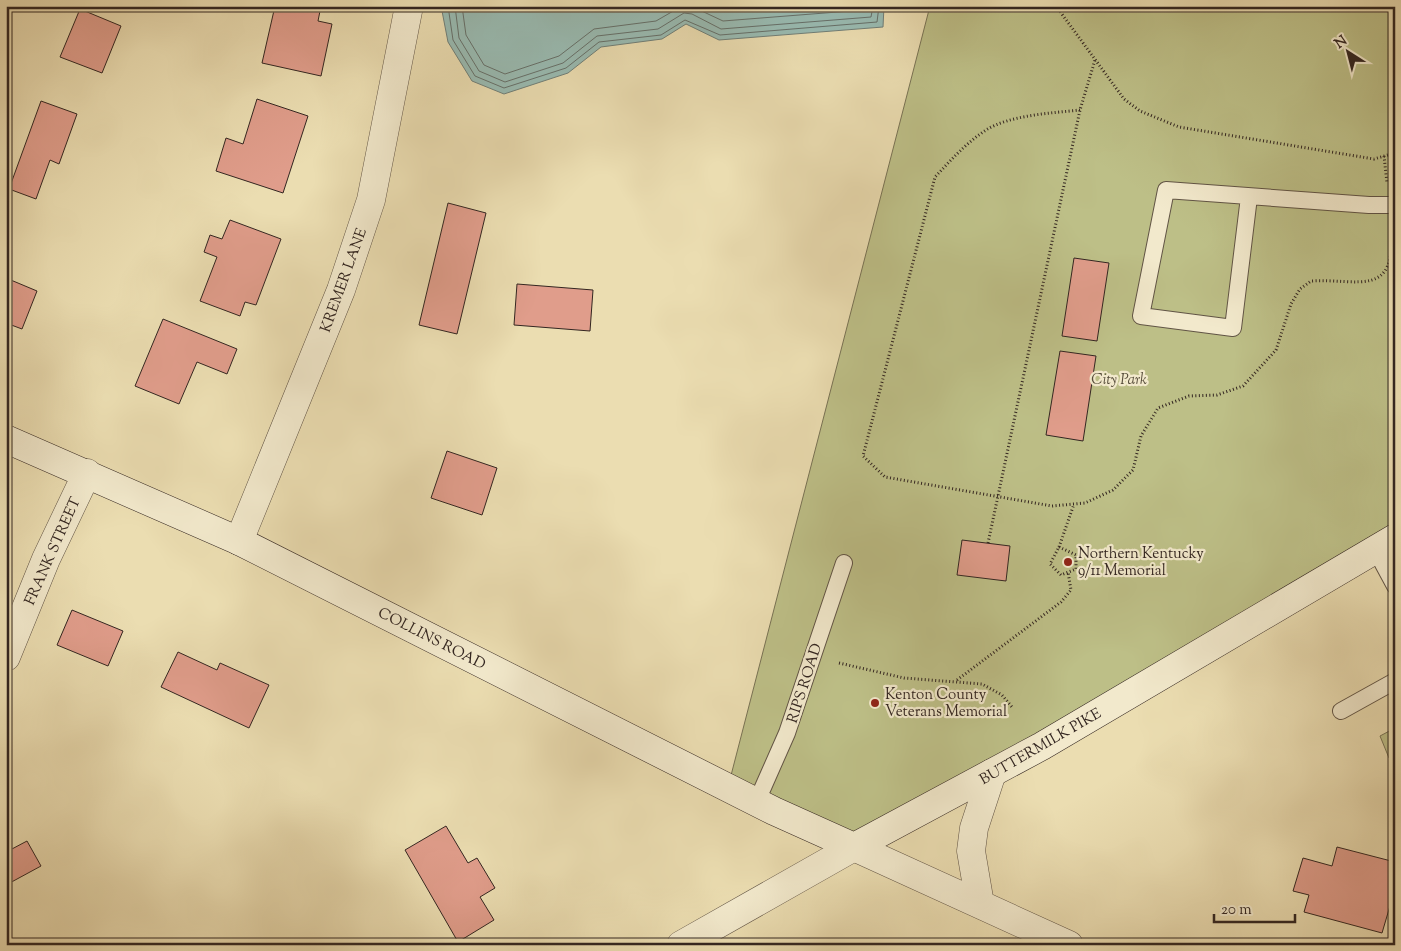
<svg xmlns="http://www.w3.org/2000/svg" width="1401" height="951" font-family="'Sorts Mill Goudy',serif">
<rect width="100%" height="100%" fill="#ebddb1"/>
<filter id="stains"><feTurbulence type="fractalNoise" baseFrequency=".004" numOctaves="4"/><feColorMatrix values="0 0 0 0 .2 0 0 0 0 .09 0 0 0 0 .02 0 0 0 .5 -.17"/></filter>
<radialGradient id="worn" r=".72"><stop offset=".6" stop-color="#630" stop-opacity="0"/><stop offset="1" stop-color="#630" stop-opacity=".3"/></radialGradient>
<path fill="#bdbf87" stroke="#787254" d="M930 6H1395V538L854 847 728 787Z
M1395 728V759L1389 758 1380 736Z"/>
<path fill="#99bbb2" stroke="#707f78" d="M444 6H884L883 27 719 40 686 24 662 39 601 47 568 73 504 94 472 81 448 42 442 11Z"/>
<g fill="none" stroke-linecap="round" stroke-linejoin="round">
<path stroke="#66706a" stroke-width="1" d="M448 6 453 40 475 76 504 88 566 68 599 42 661 35 685 20 720 35 877 22 879 6
M455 6 459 38 479 71 505 82 563 63 597 36 658 29 684 13 692 14 721 29 871 17 873 6
M462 6 466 35 484 65 505 74 559 56 594 29 656 21 682 6
M691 6 723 21 863 10 866 6"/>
</g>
<path fill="#e09d8b" stroke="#332621" d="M275 6H321L318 21 332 24 321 76 262 63Z
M80 9 121 26 102 73 60 57Z
M257 99 308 116 283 193 216 171 226 138 243 144Z
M41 101 77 114 59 164 50 160 36 199 9 189Z
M448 203 486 213 457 334 419 325Z
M230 220 281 239 256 305 245 302 240 316 200 301 217 257 204 252 210 235 222 239Z
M1074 258 1109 263 1097 341 1062 336Z
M6 278 37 291 22 329 6 323Z
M517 284 593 290 590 331 514 325Z
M163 319 237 349 227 374 197 362 179 404 135 386Z
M1060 351 1096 356 1083 441 1046 435Z
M447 451 497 468 482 515 431 498Z
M962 540 1010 546 1006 581 957 575Z
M72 610 123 631 108 666 57 645Z
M178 652 217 670 220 663 269 685 249 728 161 687Z
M446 826 468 863 477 858 495 888 480 897 494 920 458 942 405 850Z
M27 841 41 866 6 885V843L10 850Z
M1337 847 1395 862V889L1382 933 1304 912 1309 895 1293 891 1303 858 1332 866Z"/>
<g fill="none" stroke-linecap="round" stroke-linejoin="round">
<defs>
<path id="service" d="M1249 197 1233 328 1141 316 1166 190 1369 205H1395
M1375 549 1395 586
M1341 711 1395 681
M757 801 787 733 844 563"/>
<path id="minor" d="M239 541 341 290 371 200 409 6
M6 657 46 559 87 473
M681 945 854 847"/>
<path id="tertiary" d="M854 847 1069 945
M980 904 971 851 974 828 992 773"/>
<path id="secondary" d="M6 439 239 541 774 811 854 847 1042 746 1395 538"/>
</defs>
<use href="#service" stroke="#615445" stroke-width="18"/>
<use href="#minor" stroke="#615445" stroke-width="29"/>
<use href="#tertiary" stroke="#615445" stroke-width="29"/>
<use href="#secondary" stroke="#332621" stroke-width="29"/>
<path stroke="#332621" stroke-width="3" stroke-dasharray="1 2.5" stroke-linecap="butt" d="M1056 6 1124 99 1140 111 1179 127 1374 159 1395 153
M1080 110C1052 113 1010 115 986 130 966 143 951 160 935 177L863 456 885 477 1052 506 1085 503 1113 490 1133 470 1141 436 1158 408 1189 396 1217 395 1243 386 1276 350 1291 304 1300 289 1311 281C1358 278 1397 300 1391 227
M1384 156 1387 183
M988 543 1080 110 1095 60
M1059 547 1076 555V569L1061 575 1050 564Z
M1059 547 1074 504
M839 663 904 678 982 684 1002 695 1012 707
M957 680 1061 602 1071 590 1068 572"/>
<use href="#service" stroke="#f2e9cc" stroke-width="16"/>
<use href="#minor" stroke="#f2e9cc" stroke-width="28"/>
<use href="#tertiary" stroke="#f2e9cc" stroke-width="28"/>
<use href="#secondary" stroke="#f2e9cc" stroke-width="28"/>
</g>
<g fill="#8f2418" stroke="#f2e9cc" stroke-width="2">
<circle cx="1068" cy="562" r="5"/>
<circle cx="875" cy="703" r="5"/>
</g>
<g text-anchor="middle" stroke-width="4.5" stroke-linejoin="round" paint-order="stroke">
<g font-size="15" fill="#332621" stroke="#f2e9cc">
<text transform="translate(343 280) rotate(-70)" y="5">KREMER LANE</text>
<text transform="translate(52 551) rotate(-66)" y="5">FRANK STREET</text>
<text transform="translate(432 638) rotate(27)" y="5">COLLINS ROAD</text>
<text transform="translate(804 683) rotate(-72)" y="5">RIPS ROAD</text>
<text transform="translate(1040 746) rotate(-30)" y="5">BUTTERMILK PIKE</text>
</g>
<g font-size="15" font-style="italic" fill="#564c3a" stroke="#f2e9cc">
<text x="1119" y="384">City Park</text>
</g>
<g font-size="15" fill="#332621" stroke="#f2e9cc" text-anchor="start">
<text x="1078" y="558">Northern Kentucky<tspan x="1078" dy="17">9/11 Memorial</tspan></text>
<text x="885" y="699">Kenton County<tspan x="885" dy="17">Veterans Memorial</tspan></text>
</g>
</g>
<rect width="1401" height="951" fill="none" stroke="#ebddb1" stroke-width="25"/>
<rect x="8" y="8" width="1386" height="936" fill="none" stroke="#332621" stroke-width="2.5"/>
<rect x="12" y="12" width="1376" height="926" fill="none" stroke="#332621"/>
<g transform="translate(1348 52) rotate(324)" stroke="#f2e9cc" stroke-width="4" paint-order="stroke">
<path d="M0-4L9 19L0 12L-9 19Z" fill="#332621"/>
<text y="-8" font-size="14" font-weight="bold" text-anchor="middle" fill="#332621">N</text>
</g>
<path d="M1214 914v8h81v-8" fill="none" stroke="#332621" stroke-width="2.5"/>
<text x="1221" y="914" font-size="15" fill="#332621" stroke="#f2e9cc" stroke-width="4" paint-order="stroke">20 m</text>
<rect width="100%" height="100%" filter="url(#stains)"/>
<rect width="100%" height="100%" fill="url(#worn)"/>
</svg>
